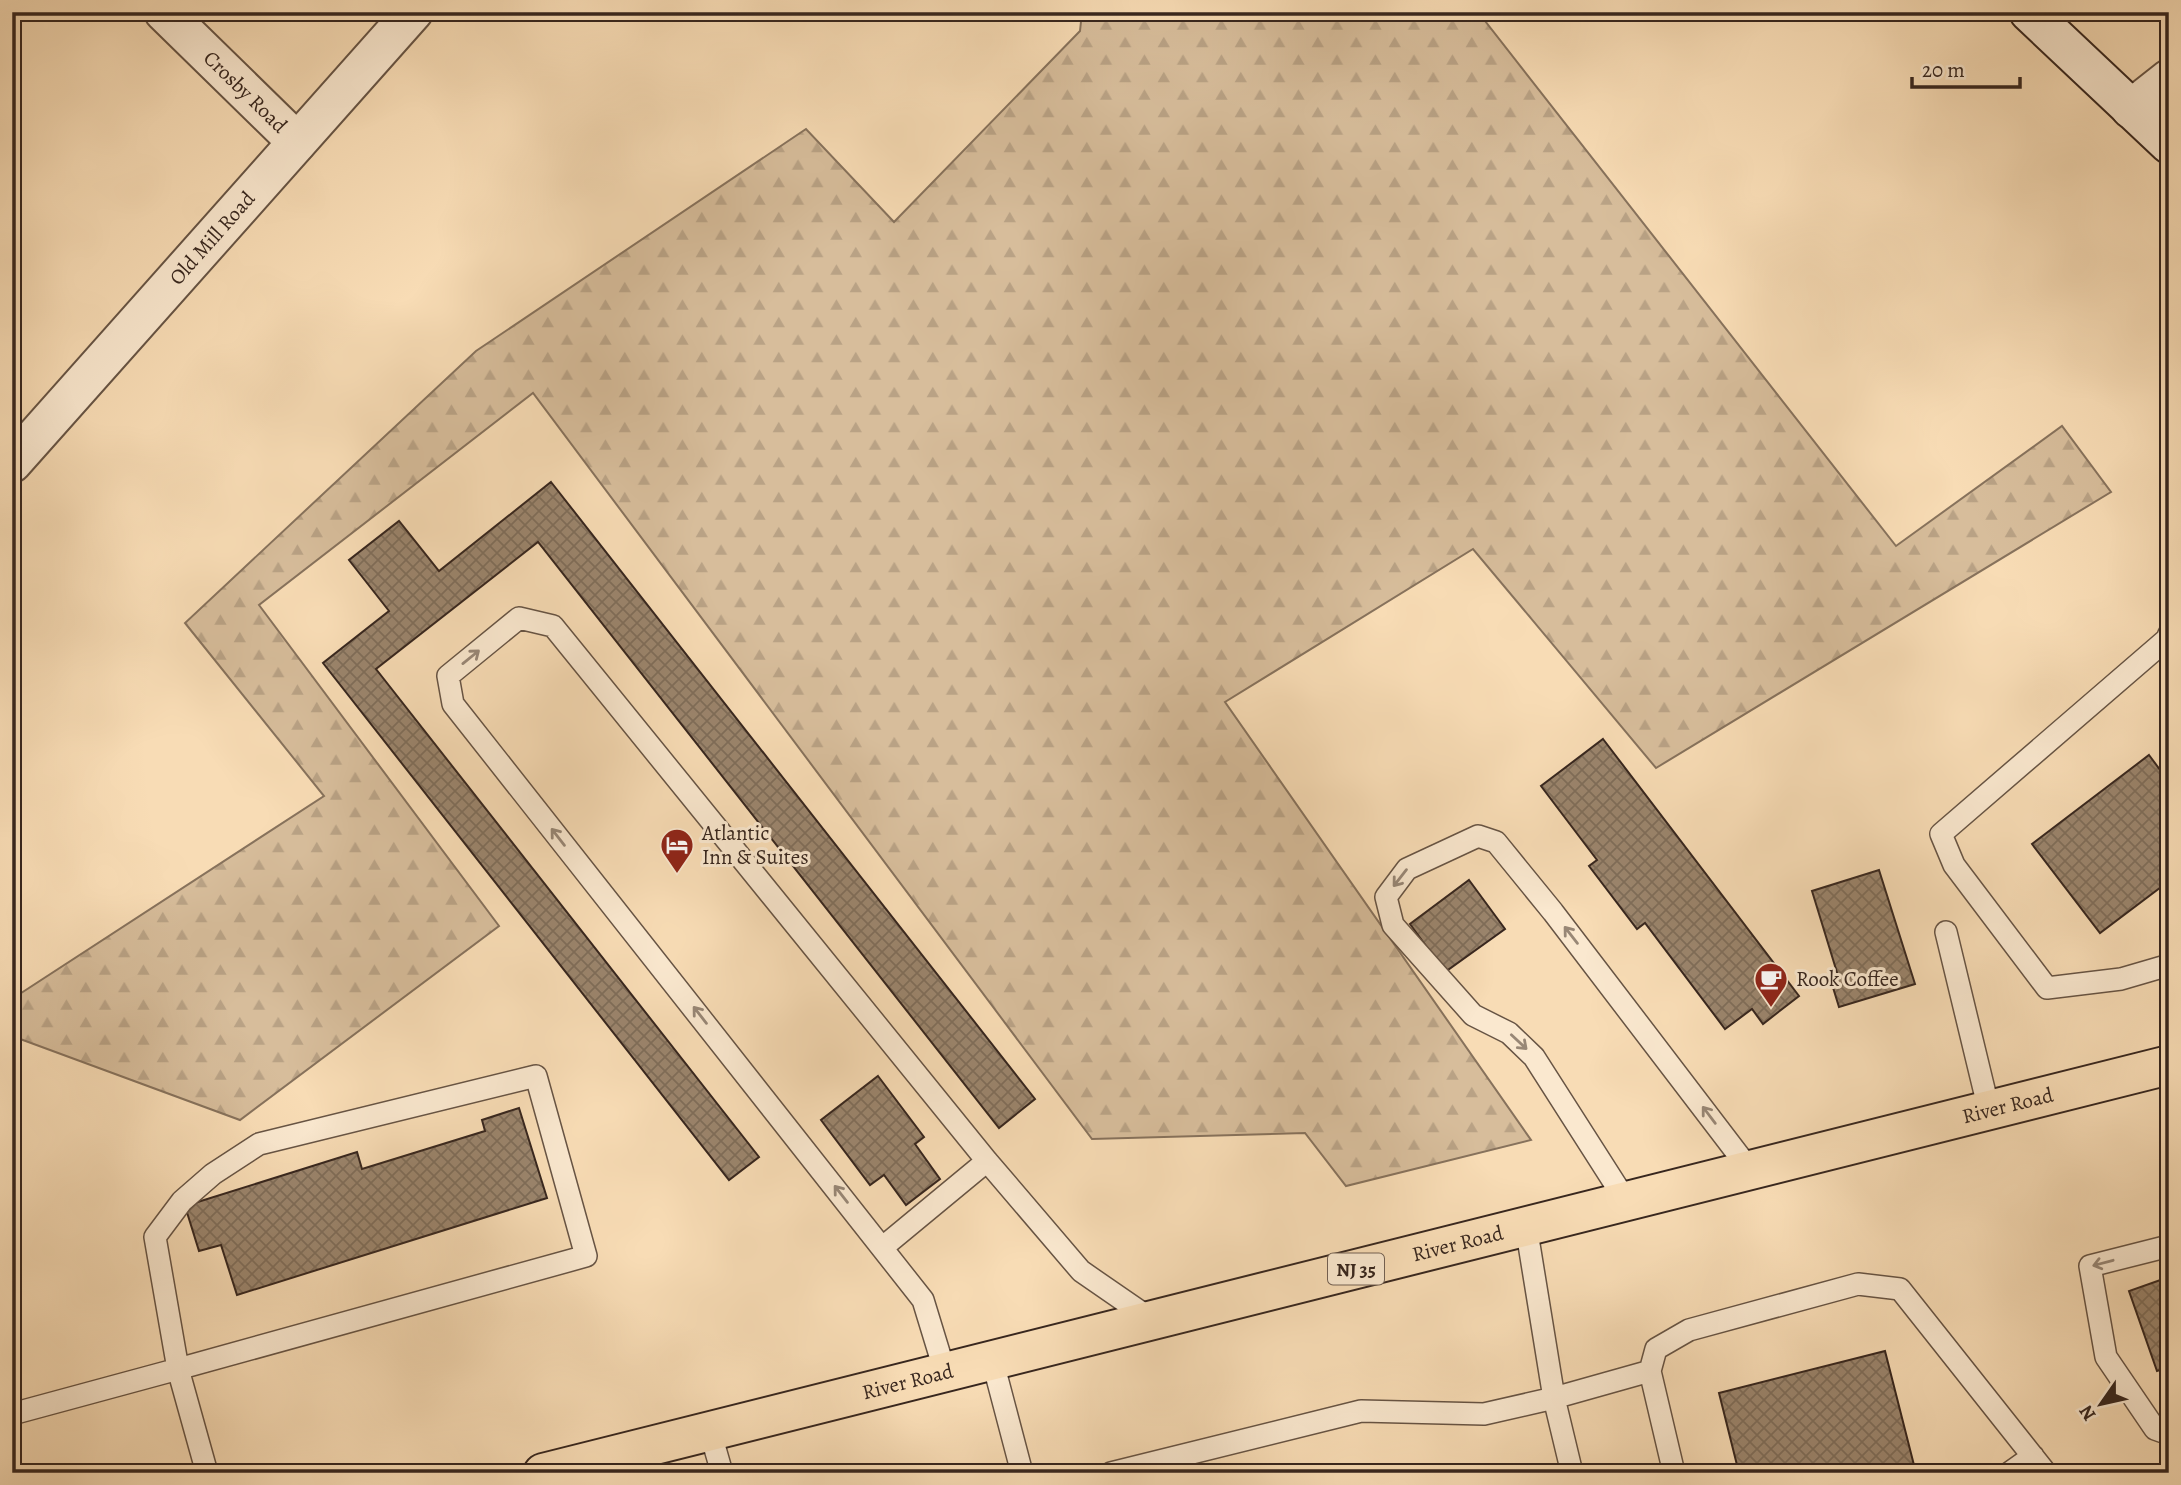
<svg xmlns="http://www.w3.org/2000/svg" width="2181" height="1485" font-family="Alegreya,serif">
<defs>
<pattern id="forest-firs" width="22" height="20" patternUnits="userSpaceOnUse" patternTransform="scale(1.75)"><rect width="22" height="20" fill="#d7bd9b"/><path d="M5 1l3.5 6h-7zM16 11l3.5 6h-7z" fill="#b9a285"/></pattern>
<pattern id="building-cross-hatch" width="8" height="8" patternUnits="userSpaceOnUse" patternTransform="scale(1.75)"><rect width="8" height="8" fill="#9b856d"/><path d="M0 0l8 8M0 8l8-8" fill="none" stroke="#7f6d59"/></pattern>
</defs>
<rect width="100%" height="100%" fill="#f8dcb5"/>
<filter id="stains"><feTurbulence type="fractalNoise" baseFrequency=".00286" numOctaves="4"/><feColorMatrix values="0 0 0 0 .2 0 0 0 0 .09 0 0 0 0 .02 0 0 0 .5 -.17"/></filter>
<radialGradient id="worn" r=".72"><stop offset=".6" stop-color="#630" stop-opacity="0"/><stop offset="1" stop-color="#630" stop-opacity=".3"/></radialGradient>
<path fill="url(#forest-firs)" stroke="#87725c" stroke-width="2" d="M1082 12H1478L1896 546 2062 426 2111 492 1656 768 1473 549 1225 702 1531 1140 1346 1186 1305 1133 1092 1139 533 393 259 605 499 926 240 1120 12 1036V999L324 796 185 623 476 351 806 129 894 222 1080 31Z"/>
<path fill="url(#building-cross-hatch)" stroke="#37261e" stroke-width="2" d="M551 482 1035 1099 999 1128 538 542 376 669 759 1157 729 1180 323 663 389 611 349 560 399 521 439 571Z
M1603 739 1799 996 1763 1024 1752 1009 1725 1029 1645 923 1637 929 1589 866 1597 860 1541 786Z
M2149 755 2169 782V881L2100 933 2032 844Z
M1879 870 1915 984 1839 1007 1831 981 1839 979 1812 891Z
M1469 880 1505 929 1445 972 1410 924Z
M878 1076 924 1137 915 1144 940 1179 906 1205 884 1175 870 1185 821 1120Z
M519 1108 547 1198 237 1295 221 1245 199 1251 185 1206 357 1152 362 1169 485 1131 482 1120Z
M2169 1277V1367L2157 1371 2129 1291Z
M1885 1351 1916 1473H1739L1719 1393Z"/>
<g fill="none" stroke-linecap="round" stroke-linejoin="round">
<defs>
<path id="service" d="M2169 634 2167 639 1941 834 1954 865 2047 988 2121 979 2169 965
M1946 932 1989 1110
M1626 1201 1534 1057 1509 1033 1473 1015 1393 925 1386 897 1407 869 1478 836 1496 842 1553 912 1750 1170
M1526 1226 1554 1398 1572 1473
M2169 1246 2090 1266 2106 1357 2155 1429 2169 1434
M883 1247 987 1161
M992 1359 1022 1473
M1650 1371 1674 1473
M945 1372 923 1300 453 704 448 676 519 618 553 626 987 1161 1081 1271 1152 1320
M12 1414 178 1369 155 1237 182 1201 213 1174 259 1144 536 1076 586 1256 178 1369 207 1473
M710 1431 722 1473
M1111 1473 1361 1411 1484 1414 1554 1398 1650 1371 1656 1349 1689 1330 1858 1284 1900 1289 2046 1473
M2009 1473 2033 1456"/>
<g id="minor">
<path id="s1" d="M164 12 297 142"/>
<path d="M2131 109 2169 79"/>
</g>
<g id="tertiary">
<path id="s2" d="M12 463 413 12"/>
</g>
<path id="secondary" d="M2029 12 2169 144"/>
<g id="trunk">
<path id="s3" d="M543 1473 2169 1065"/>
</g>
</defs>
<use href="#service" stroke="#675444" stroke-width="24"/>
<use href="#minor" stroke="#675444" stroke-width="42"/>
<use href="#tertiary" stroke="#675444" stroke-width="42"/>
<use href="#secondary" stroke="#37261e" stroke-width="42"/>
<use href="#trunk" stroke="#37261e" stroke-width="42"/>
<use href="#service" stroke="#fae8cf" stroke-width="21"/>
<use href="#minor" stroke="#fae8cf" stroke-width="38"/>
<use href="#tertiary" stroke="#fae8cf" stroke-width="38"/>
<use href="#secondary" stroke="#fae8cf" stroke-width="38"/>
<use href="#trunk" stroke="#f8dcb5" stroke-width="38"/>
</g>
<defs><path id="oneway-shaft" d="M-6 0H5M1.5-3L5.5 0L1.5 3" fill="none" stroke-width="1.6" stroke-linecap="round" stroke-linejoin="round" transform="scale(1.75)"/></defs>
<g stroke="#988776">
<use href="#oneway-shaft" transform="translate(471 657) rotate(-39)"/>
<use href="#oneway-shaft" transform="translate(558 837) rotate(-128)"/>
<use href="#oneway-shaft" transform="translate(1400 878) rotate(128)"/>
<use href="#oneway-shaft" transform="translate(1571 935) rotate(-128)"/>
<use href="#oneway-shaft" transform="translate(700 1015) rotate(-128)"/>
<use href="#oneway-shaft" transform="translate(1519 1042) rotate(43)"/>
<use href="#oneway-shaft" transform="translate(1709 1115) rotate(-127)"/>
<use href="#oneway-shaft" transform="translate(841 1194) rotate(-128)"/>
<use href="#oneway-shaft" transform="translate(2103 1263) rotate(165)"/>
</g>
<defs>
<symbol id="hotel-pin" viewBox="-11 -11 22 30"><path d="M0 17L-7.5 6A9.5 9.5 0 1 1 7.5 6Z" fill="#8f2418" stroke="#fae8cf"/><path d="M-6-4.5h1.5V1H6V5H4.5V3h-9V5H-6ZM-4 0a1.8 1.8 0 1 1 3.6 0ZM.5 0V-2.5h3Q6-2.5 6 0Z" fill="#fff"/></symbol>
<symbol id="cafe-pin" viewBox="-11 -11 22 30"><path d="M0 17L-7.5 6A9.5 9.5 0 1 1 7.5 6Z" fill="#8f2418" stroke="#fae8cf"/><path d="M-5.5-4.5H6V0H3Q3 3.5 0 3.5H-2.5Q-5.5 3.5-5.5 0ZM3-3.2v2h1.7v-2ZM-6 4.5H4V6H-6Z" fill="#fff"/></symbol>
</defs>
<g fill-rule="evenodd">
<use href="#hotel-pin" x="658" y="826" width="38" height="52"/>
<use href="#cafe-pin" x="1752" y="960" width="38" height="52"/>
</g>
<g text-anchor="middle" stroke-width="6" stroke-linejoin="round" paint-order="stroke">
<rect fill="#fae8cf" stroke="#726053" stroke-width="2" x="1328" y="1253.5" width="56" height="31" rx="5"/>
<g font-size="19" font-weight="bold" fill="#37261e">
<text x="1356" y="1276">NJ 35</text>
</g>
<g font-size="21" fill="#37261e" stroke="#fae8cf">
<text dy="7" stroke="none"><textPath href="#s1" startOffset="114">Crosby Road</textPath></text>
<text dy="7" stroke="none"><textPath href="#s2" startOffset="301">Old Mill Road</textPath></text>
<text dy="7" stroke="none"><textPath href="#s3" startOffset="1510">River Road</textPath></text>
<text dy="7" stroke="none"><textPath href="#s3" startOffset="943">River Road</textPath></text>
<text dy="7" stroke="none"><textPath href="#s3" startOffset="376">River Road</textPath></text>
</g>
<g font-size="21" fill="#37261e" stroke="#fae8cf" text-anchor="start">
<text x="702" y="840">Atlantic<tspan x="702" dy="24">Inn &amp; Suites</tspan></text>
<text x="1796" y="986">Rook Coffee</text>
</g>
</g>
<rect width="2181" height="1485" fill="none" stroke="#f8dcb5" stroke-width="42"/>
<rect x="14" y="14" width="2153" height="1457" fill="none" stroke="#37261e" stroke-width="3.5"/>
<rect x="21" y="21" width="2139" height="1443" fill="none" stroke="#37261e" stroke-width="2"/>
<g transform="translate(2101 1404) rotate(236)" stroke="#fae8cf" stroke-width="5" paint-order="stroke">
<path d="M0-5L12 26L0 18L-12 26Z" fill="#37261e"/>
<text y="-10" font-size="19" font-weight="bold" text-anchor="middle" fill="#37261e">N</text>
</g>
<path d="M1912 77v10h108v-10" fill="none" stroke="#37261e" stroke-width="3.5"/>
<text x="1922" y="77" font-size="21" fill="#37261e" stroke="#fae8cf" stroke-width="5" paint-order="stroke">20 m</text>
<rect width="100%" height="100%" filter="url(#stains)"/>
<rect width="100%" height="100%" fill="url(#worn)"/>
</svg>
